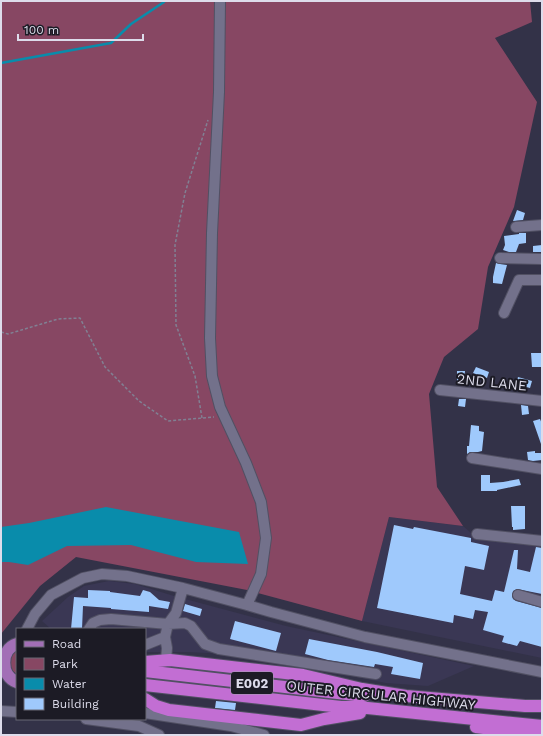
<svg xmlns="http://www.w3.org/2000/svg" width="543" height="736" font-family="'Work Sans',sans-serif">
<rect width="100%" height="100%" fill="#333248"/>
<path fill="#3a3754" d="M389 517 463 526 471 533 542 546V658L362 621Z
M109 581 135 584 174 596 286 626 474 666 428 686 386 683 291 664 228 654 187 652H145V629H51L42 621 68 597 84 586Z"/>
<path fill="#874763" d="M1 1H530L532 22 495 38 537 102 514 207 488 267 478 329 444 357 429 394 437 487 463 526 389 517 362 621 247 590 76 557 40 586 1 634Z
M17 651V674C7 668 7 657 17 651Z"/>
<path fill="#098cab" d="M106 507 239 532 248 564 196 562 131 545 67 546 28 565 9 562H1V527L29 523Z"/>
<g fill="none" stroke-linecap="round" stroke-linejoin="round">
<path stroke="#098cab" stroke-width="2.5" d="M1 63 111 43 131 24 164 2"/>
</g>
<path fill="#9fc9fc" d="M517 210 525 213 523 220 513 221Z
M519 233H526V243L519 244 516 252H509L503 250 505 245 504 236 519 234Z
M542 245V252H533V246Z
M496 263 500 264 507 265 502 284 493 283V277Z
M531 353H542V367H532Z
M476 367 489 372 487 378 473 373Z
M457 371H465L464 382H457Z
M518 377 532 381 530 388 516 384Z
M459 399H466L465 407 458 406Z
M521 405 528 406 529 414 522 415Z
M540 419 542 424V444H541L533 421Z
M471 425 479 426V431L484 432 482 451 478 452H470L467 454V446H469Z
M535 451V453H542V460L533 461 528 460 527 452Z
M481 475H490V483L503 482 519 479 521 485 497 490V491H481Z
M511 506H525V529L513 530V527H512Z
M394 525 413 529 414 527 471 538V542L489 546 484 570 465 566 460 594 492 601 495 590 504 592 514 550H518L517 569 530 572 536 547 542 548V594L517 589 513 591 512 596 513 599 516 601 542 608V647L520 641 517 646 502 642 504 636 483 630 488 612 475 610 473 619 454 615 453 623 377 608Z
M88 590 110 591V592L140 596 143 590 150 592 159 600 170 602 168 609 149 606V612L111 609V608L83 606 82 629H71L74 597 88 598Z
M185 604 202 609 200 616 183 611Z
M235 621 281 633 276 651 230 639Z
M309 639 377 652 423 663 420 679 391 674 393 667 375 664 374 667 328 660 305 654Z
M216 701 236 703 235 710 215 708Z"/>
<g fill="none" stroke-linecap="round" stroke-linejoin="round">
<defs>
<path id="minor" d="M220 1 219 92 212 233 210 338 212 376 220 407 246 463 261 502 266 538 261 574 247 605
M516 227 542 225
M500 258 542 259
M504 313 519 280H542
M440 390 542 401
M472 458 542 469
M477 534 542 541
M518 595 542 602
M27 629 35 614 51 595 83 578 102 574 127 576 183 588 247 605 271 612 365 637 542 672
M89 629 93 623 100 620 111 619 168 624 185 623 191 626 205 644 219 649 376 674
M145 645 165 637
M166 660 167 648 165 637 168 624 176 613 183 588
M1 711 17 712
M145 713 231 726 264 735
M86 719 139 726 159 735"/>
<path id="major" d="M17 644C0 649 0 676 17 682"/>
<path id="highway" d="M145 662 170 660 303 675 362 689 406 696 525 706H542
M145 671 364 696
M145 685 341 707H358L542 726
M145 699 156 706 169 710 301 725 324 719 360 713
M476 727 538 735"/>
</defs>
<use href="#minor" stroke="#515063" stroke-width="12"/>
<use href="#major" stroke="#515063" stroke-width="14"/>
<use href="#highway" stroke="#515063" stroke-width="14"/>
<path stroke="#818093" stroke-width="1.5" stroke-dasharray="3 2" stroke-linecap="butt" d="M1 332 8 334 58 319 80 318 105 367 139 401 168 421 214 417
M202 418 195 376 176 325 175 245 185 193 208 120"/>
<use href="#minor" stroke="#73718b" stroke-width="10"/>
<use href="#major" stroke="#a26fb6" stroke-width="12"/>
<use href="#highway" stroke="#c26ed3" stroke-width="12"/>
</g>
<g text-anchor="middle" stroke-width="4" stroke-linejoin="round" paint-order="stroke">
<rect fill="#1c1b25" stroke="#a3a2b0" stroke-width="1" x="231" y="672" width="42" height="22" rx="3"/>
<g font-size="13" font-weight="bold" fill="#dddceb">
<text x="252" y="688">E002</text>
</g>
<g font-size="14" fill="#dddceb" stroke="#1c1b25">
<text transform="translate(492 382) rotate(6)" y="5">2ND LANE</text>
<text transform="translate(381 695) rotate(6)" y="5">OUTER CIRCULAR HIGHWAY</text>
</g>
</g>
<rect width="543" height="736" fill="none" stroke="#dddceb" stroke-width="4"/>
<rect x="16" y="628" width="130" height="92" fill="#1c1b25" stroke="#696874"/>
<rect x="24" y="641" width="20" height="6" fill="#a26fb6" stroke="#696874"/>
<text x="52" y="648" font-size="12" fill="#dddceb">Road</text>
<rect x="24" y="658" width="20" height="12" fill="#874763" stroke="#696874"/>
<text x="52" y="668" font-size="12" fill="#dddceb">Park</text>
<rect x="24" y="678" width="20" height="12" fill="#098cab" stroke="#696874"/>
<text x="52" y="688" font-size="12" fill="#dddceb">Water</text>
<rect x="24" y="698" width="20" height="12" fill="#9fc9fc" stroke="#696874"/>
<text x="52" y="708" font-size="12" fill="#dddceb">Building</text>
<path d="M18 34v6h125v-6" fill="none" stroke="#dddceb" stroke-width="2"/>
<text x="24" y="34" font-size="12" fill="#dddceb" stroke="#1c1b25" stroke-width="3" paint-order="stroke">100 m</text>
</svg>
